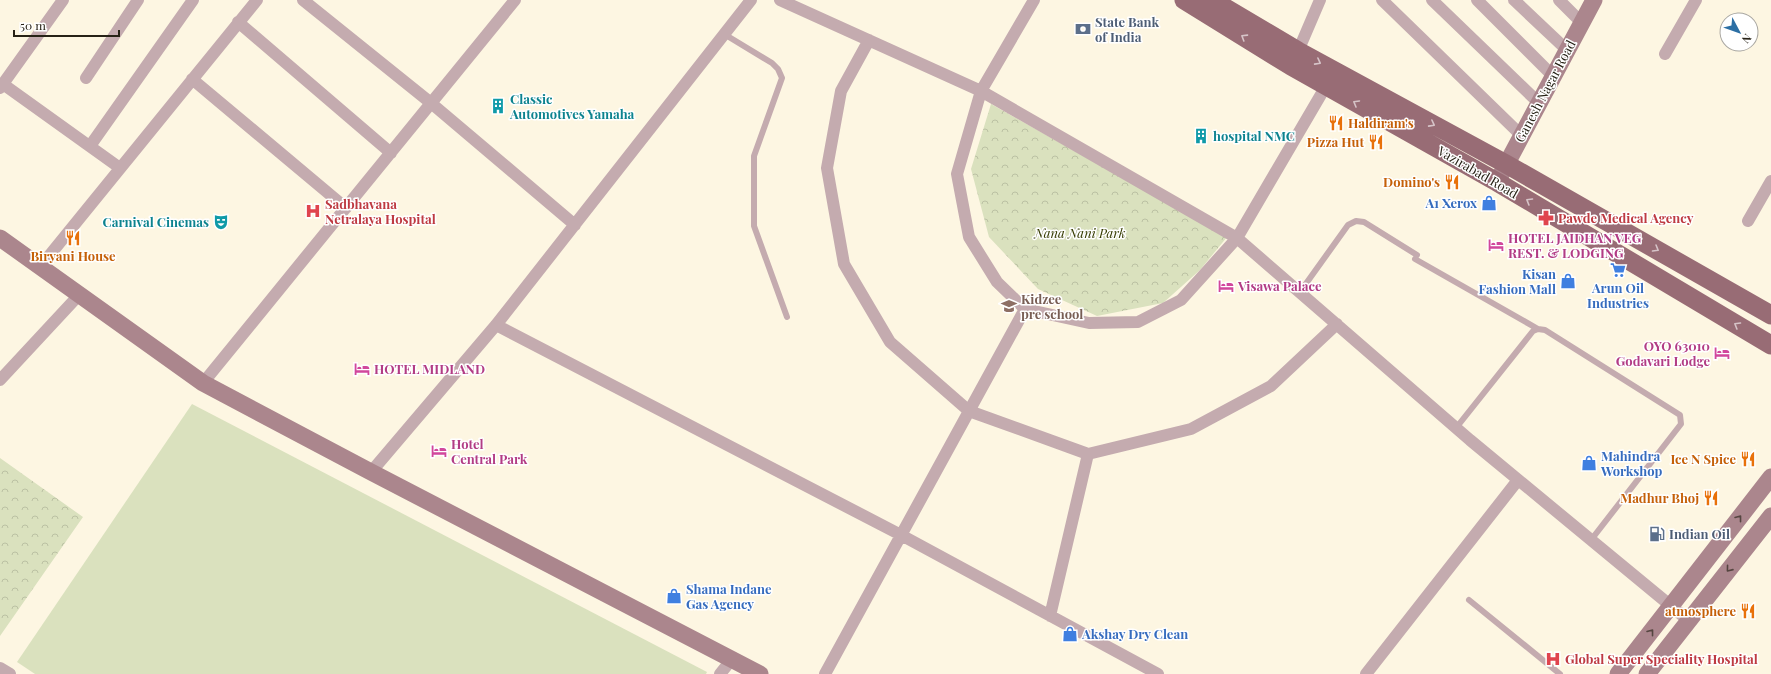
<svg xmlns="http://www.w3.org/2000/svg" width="1771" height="674" font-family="'Playfair Display',serif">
<defs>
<pattern id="park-crowns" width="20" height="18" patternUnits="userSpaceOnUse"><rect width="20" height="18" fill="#dae1be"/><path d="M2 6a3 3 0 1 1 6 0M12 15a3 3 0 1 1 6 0" fill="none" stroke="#bbc1a3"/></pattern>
</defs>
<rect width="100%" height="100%" fill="#fdf6e2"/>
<path fill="url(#park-crowns)" d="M991 104 1227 237 1200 270 1163 303 1097 316 1038 289 989 237 971 169Z
M0 458 83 517 0 636Z"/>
<path fill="#dae1be" d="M192 404 707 672 706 674H35L17 662Z"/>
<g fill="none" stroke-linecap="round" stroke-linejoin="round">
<path stroke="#c4abaf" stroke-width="6" d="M724 34 772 63 778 69 782 78 754 156V226L787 317
M1415 259 1538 329
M1300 292 1348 225 1356 221 1364 222 1417 255
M1456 428 1533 331 1538 329 1545 330 1680 415 1681 424 1591 540
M1469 600 1560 674"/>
<path stroke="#c4abaf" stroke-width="12" d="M303 0 431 103 575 225
M780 0 981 91 1237 238 1470 440 1688 620
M1034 0 981 91 957 174 969 237 997 282 1025 309 1089 323 1138 322 1181 300 1237 238 1326 86
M1382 0 1521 135
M1432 0 1539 103
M1477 0 1553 76
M1514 0 1567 50
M1559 0 1582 23
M238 22 391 153
M869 40 841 91 827 168 844 264 890 342 969 411 1088 454 1191 429 1271 386 1337 324
M1665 54 1696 0
M1296 56 1320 0
M86 78 138 0
M192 79 346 208
M3 84 120 168
M0 88 63 0
M90 146 193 0
M1748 221 1771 181
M40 267 257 0
M496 325 901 535 1158 674
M0 380 79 295
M203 383 515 0
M371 472 496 325 751 0
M1050 616 1088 454
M0 668 10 674
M720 674 732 659
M825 674 1025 309
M1366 674 1518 480"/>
<path stroke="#ab868d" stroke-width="17" d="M1497 182 1594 0
M0 238 203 383 371 472 760 674
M1618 674 1771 477
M1647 674 1771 516"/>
<path stroke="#986c75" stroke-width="19" d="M1184 0 1291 66 1497 182 1771 345
M1212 0 1298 51 1506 164 1771 315"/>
</g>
<defs><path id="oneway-chevron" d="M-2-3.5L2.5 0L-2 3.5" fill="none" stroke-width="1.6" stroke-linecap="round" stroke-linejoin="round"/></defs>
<g stroke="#d6c4c8">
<use href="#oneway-chevron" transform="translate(1244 37) rotate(-148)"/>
<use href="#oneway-chevron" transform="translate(1318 62) rotate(28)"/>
<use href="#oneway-chevron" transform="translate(1356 103) rotate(-150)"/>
<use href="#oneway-chevron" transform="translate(1432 124) rotate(28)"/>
<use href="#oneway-chevron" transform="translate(1529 201) rotate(-149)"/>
<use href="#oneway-chevron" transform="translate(1656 249) rotate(30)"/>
<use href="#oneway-chevron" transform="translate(1737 325) rotate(-149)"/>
</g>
<g stroke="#554540">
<use href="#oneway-chevron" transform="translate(1739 518) rotate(-52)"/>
<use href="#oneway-chevron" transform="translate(1729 569) rotate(129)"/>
<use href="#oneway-chevron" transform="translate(1651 632) rotate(-52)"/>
</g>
<defs>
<symbol id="bank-bare" viewBox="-9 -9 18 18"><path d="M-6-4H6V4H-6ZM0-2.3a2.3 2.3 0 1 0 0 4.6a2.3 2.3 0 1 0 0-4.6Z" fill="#5c6f8a" stroke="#fff" stroke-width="2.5" paint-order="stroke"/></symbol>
<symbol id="building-bare" viewBox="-9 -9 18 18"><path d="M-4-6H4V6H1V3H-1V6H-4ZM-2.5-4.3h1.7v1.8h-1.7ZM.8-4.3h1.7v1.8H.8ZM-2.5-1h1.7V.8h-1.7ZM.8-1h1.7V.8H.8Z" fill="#0f9aa8" stroke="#fff" stroke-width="2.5" paint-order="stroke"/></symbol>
<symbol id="restaurant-bare" viewBox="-9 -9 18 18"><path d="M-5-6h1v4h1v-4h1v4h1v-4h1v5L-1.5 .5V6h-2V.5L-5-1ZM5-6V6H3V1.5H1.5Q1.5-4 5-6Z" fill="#e8710a" stroke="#fff" stroke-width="2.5" paint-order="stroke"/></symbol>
<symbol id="shop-bare" viewBox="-9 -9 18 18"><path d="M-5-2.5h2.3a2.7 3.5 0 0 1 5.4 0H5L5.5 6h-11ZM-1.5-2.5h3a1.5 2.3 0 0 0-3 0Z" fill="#3f7fe0" stroke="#fff" stroke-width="2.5" paint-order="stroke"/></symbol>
<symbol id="hospital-bare" viewBox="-9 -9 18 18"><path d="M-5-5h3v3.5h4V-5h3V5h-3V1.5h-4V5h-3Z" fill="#e0444e" stroke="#fff" stroke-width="2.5" paint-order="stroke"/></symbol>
<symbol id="pharmacy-bare" viewBox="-9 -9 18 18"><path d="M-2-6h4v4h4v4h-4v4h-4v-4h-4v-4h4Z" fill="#e0444e" stroke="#fff" stroke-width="2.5" paint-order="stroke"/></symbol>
<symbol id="theatre-bare" viewBox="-9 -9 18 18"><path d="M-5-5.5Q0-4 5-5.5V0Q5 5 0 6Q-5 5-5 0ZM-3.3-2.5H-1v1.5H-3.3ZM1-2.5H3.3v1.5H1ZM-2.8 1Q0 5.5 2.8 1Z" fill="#0f9aa8" stroke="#fff" stroke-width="2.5" paint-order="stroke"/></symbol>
<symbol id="hotel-bare" viewBox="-9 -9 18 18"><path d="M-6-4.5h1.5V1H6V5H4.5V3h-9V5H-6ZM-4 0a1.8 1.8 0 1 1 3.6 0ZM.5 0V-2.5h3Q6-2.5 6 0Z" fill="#d1479c" stroke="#fff" stroke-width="2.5" paint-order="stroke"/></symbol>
<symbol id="supermarket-bare" viewBox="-9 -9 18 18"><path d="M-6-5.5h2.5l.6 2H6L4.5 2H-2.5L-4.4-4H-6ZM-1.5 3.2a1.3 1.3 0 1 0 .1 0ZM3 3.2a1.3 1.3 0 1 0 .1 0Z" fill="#3f7fe0" stroke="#fff" stroke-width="2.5" paint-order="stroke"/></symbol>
<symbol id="school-bare" viewBox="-9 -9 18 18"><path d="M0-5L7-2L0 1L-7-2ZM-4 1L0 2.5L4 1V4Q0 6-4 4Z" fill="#8d6e63" stroke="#fff" stroke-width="2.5" paint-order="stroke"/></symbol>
<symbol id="fuel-bare" viewBox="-9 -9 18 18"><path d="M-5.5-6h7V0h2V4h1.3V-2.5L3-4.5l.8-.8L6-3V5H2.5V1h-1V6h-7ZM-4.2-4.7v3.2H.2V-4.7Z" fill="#5c6f8a" stroke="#fff" stroke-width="2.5" paint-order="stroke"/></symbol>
</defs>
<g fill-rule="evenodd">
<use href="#bank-bare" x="1072" y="18" width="22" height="22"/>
<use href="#building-bare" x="487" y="95" width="22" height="22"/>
<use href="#restaurant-bare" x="1325" y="112" width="22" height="22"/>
<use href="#building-bare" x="1190" y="125" width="22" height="22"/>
<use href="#restaurant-bare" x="1365" y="131" width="22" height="22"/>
<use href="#restaurant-bare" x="1441" y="171" width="22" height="22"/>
<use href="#shop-bare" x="1478" y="192" width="22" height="22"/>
<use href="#hospital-bare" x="302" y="200" width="22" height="22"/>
<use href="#pharmacy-bare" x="1535" y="207" width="22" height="22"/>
<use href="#theatre-bare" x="210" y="211" width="22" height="22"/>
<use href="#restaurant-bare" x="62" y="227" width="22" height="22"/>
<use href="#hotel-bare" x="1485" y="234" width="22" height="22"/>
<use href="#supermarket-bare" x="1607" y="259" width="22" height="22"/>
<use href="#shop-bare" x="1557" y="270" width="22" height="22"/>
<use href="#hotel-bare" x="1215" y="275" width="22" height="22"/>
<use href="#school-bare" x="998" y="295" width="22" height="22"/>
<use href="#hotel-bare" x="1711" y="342" width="22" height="22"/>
<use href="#hotel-bare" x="351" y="358" width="22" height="22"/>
<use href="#hotel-bare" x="428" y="440" width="22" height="22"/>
<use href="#restaurant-bare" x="1737" y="448" width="22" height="22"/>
<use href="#shop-bare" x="1578" y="452" width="22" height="22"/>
<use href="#restaurant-bare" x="1700" y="487" width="22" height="22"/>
<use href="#fuel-bare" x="1646" y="523" width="22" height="22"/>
<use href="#shop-bare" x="663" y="585" width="22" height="22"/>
<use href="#restaurant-bare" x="1737" y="600" width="22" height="22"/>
<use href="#shop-bare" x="1059" y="623" width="22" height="22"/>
<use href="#hospital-bare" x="1542" y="648" width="22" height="22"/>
</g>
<g text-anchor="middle" stroke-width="3" stroke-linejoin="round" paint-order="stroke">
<g font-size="13" font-weight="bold" fill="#4e5e75" stroke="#fff" text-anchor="start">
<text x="1095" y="27">State Bank<tspan x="1095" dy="15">of India</tspan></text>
<text x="1669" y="539">Indian Oil</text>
</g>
<g font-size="13" fill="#272216" stroke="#fff">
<text transform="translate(1545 91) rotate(-62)" y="5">Ganesh Nagar Road</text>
<text transform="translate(1478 172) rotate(30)" y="5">Vazirabad Road</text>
</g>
<g font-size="13" font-weight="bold" fill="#0d838f" stroke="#fff" text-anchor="start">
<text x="510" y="104">Classic<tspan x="510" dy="15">Automotives Yamaha</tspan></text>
<text x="1213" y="141">hospital NMC</text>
<text x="209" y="227" text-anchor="end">Carnival Cinemas</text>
</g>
<g font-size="13" font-weight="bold" fill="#c56008" stroke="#fff" text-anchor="end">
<text x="1348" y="128" text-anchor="start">Haldiram's</text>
<text x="1364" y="147">Pizza Hut</text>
<text x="1440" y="187">Domino's</text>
<text x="73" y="261" text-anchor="middle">Biryani House</text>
<text x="1736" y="464">Ice N Spice</text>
<text x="1699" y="503">Madhur Bhoj</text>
<text x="1736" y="616">atmosphere</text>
</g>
<g font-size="13" font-weight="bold" fill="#366cbe" stroke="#fff" text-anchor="start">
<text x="1477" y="208" text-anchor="end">A1 Xerox</text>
<text x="1556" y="279" text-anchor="end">Kisan<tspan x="1556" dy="15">Fashion Mall</tspan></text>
<text x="1618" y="293" text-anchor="middle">Arun Oil<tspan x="1618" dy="15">Industries</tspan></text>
<text x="1601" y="461">Mahindra<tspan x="1601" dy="15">Workshop</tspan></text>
<text x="686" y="594">Shama Indane<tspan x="686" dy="15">Gas Agency</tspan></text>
<text x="1082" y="639">Akshay Dry Clean</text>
</g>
<g font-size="13" font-weight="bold" fill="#be3a42" stroke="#fff" text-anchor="start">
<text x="325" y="209">Sadbhavana<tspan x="325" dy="15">Netralaya Hospital</tspan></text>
<text x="1558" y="223">Pawde Medical Agency</text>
<text x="1565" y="664">Global Super Speciality Hospital</text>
</g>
<g font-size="13" font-style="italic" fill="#353b00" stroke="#fff">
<text x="1080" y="238">Nana Nani Park</text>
</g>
<g font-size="13" font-weight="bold" fill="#b23c85" stroke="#fff" text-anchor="start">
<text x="1508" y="243">HOTEL JAIDHAN VEG<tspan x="1508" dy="15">REST. &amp; LODGING</tspan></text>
<text x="1238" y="291">Visawa Palace</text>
<text x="1710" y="351" text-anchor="end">OYO 63010<tspan x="1710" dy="15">Godavari Lodge</tspan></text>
<text x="374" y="374">HOTEL MIDLAND</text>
<text x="451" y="449">Hotel<tspan x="451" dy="15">Central Park</tspan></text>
</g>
<g font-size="13" font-weight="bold" fill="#785e54" stroke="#fff" text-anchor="start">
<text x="1021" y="304">Kidzee<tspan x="1021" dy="15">pre school</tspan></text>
</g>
</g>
<g transform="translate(1739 32) rotate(131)"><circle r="19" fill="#ffffff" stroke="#a9a7a2"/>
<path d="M0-3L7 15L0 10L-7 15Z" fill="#2c6fa4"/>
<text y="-6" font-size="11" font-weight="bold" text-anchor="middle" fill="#272216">N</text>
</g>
<path d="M14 30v6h105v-6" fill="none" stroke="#272216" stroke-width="2"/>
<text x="20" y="30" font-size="12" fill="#272216" stroke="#ffffff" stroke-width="3" paint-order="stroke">50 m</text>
</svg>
